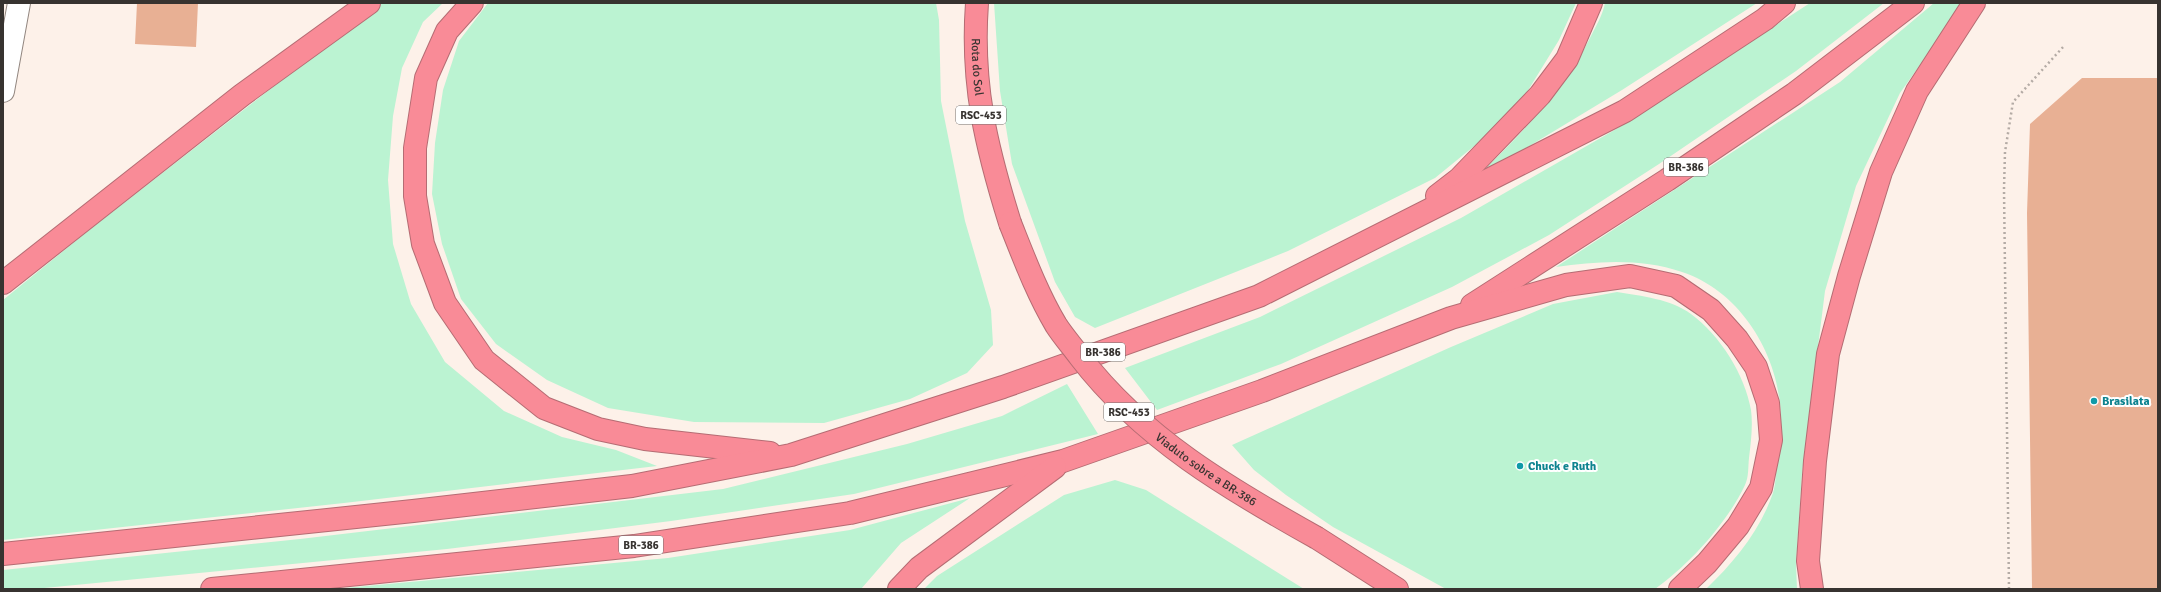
<svg xmlns="http://www.w3.org/2000/svg" width="2161" height="592" font-family="Signika,sans-serif">
<rect width="100%" height="100%" fill="#fdf1e9"/>
<path fill="#bbf3d2" d="M381 3H443L423 22 402 68 393 116 388 180 393 244 411 304 445 362 504 411 562 437 616 450 657 466 344 503 3 540V300L88 231Z
M488 3H936L939 20 941 101 965 221 991 310 993 345 967 373 910 399 824 423 694 422 608 408 547 380 496 344 461 299 442 244 432 194 435 143 443 90 459 41Z
M994 3H1576L1559 40 1527 92 1500 125 1435 178 1288 251 1095 328 1075 317 1055 282 1012 164 1000 91Z
M1605 3H1757L1622 90 1475 179C1520 135 1564 91 1592 34 1597 24 1603 14 1605 3Z
M1810 3H1884L1796 71 1659 164 1549 235 1452 287 1281 364 1157 410 1125 368 1260 317 1461 218 1618 128Z
M1934 3H1964L1900 93 1856 186 1825 291 1802 473 1796 564 1797 589H1706C1734 562 1760 531 1773 493 1776 483 1776 471 1777 460 1780 442 1782 422 1780 403 1774 347 1737 290 1682 272 1641 258 1598 261 1556 267L1840 82Z
M1617 292C1641 296 1671 299 1691 314 1720 335 1745 375 1751 410 1753 425 1751 442 1749 458 1748 466 1749 477 1745 485 1727 523 1689 565 1655 589H1446L1333 527 1286 495 1254 470 1232 445 1451 347 1553 304Z
M1067 384 1098 434 854 494 671 521 447 549 34 589H3V570L300 539 723 489 907 444 1002 416Z
M1115 480 1146 490 1304 589H924L937 576 1064 495Z
M970 498 901 543 861 589H334L668 558 850 530Z"/>
<path fill="#e8b094" d="M137 3H198L196 47 135 44Z
M2082 78H2158V589H2032L2027 213 2030 124Z"/>
<g fill="none" stroke-linecap="round" stroke-linejoin="round">
<defs>
<path id="minor" d="M3 91 19 3"/>
<g id="highway">
<path d="M472 3 447 31 426 78 415 148V196L423 244 445 303 484 360 544 408 598 429 645 439 770 453"/>
<path id="s1" d="M977 3C971 84 986 146 1010 223"/>
<path d="M1437 196 1459 179 1540 95 1567 59 1591 3"/>
<path d="M3 283 242 95 369 3"/>
<path d="M1472 305 1667 180 1794 94 1913 3"/>
<path d="M1317 538 1397 589"/>
<path d="M3 554 413 511 632 486 791 455 1003 387 1259 296 1625 111 1765 19 1784 3"/>
<path d="M212 589 634 546 850 513 1063 461 1262 391 1451 318 1566 285 1630 276 1676 286 1711 310 1737 339 1756 367 1768 403 1771 440 1761 488 1738 526 1707 563 1680 589"/>
<path d="M899 589 919 568 1055 467"/>
<path d="M1812 589 1808 561 1815 461 1828 354 1849 276 1881 172 1917 91 1974 3"/>
</g>
</defs>
<use href="#minor" stroke="#928780" stroke-width="24"/>
<use href="#highway" stroke="#b56c73" stroke-width="24"/>
<path stroke="#b4aba5" stroke-width="2.5" stroke-dasharray="2 3" stroke-linecap="butt" d="M2009 589 2004 189 2005 152 2013 102 2064 46"/>
<use href="#minor" stroke="#fff" stroke-width="22"/>
<use href="#highway" stroke="#f98b97" stroke-width="22"/>
<defs>
<g id="highway-bridge">
<path id="s2" d="M1010 223C1024 258 1037 293 1056 325 1063 336 1072 346 1080 357 1142 438 1229 489 1317 538"/>
</g>
</defs>
<use href="#highway-bridge" stroke="#b56c73" stroke-width="24" stroke-linecap="butt"/>
<use href="#highway-bridge" stroke="#f98b97" stroke-width="22"/>
</g>
<g fill="#0f9aa8" stroke="#fff" stroke-width="1.5">
<circle cx="2094" cy="401" r="4"/>
<circle cx="1520" cy="466" r="4"/>
</g>
<g text-anchor="middle" stroke-width="4" stroke-linejoin="round" paint-order="stroke">
<g fill="#fff" stroke="#73706e" stroke-width="1">
<rect x="956" y="106" width="50" height="18" rx="3"/>
<rect x="1664" y="158" width="44" height="18" rx="3"/>
<rect x="1081" y="343" width="44" height="18" rx="3"/>
<rect x="1104" y="403" width="50" height="18" rx="3"/>
<rect x="619" y="536" width="44" height="18" rx="3"/>
</g>
<g font-size="11" font-weight="bold" fill="#373330">
<text x="981" y="119">RSC-453</text>
<text x="1686" y="171">BR-386</text>
<text x="1103" y="356">BR-386</text>
<text x="1129" y="416">RSC-453</text>
<text x="641" y="549">BR-386</text>
</g>
<g font-size="12" fill="#373330" stroke="#fff">
<text dy="4" stroke="none"><textPath href="#s1" startOffset="64">Rota do Sol</textPath></text>
<text dy="4" stroke="none"><textPath href="#s2" startOffset="322">Viaduto sobre a BR-386</textPath></text>
</g>
<g font-size="12" font-weight="bold" fill="#0d838f" stroke="#fff" text-anchor="start">
<text x="2102" y="405">Brasilata</text>
<text x="1528" y="470">Chuck e Ruth</text>
</g>
</g>
<rect width="2161" height="592" fill="none" stroke="#373330" stroke-width="8"/>
</svg>
